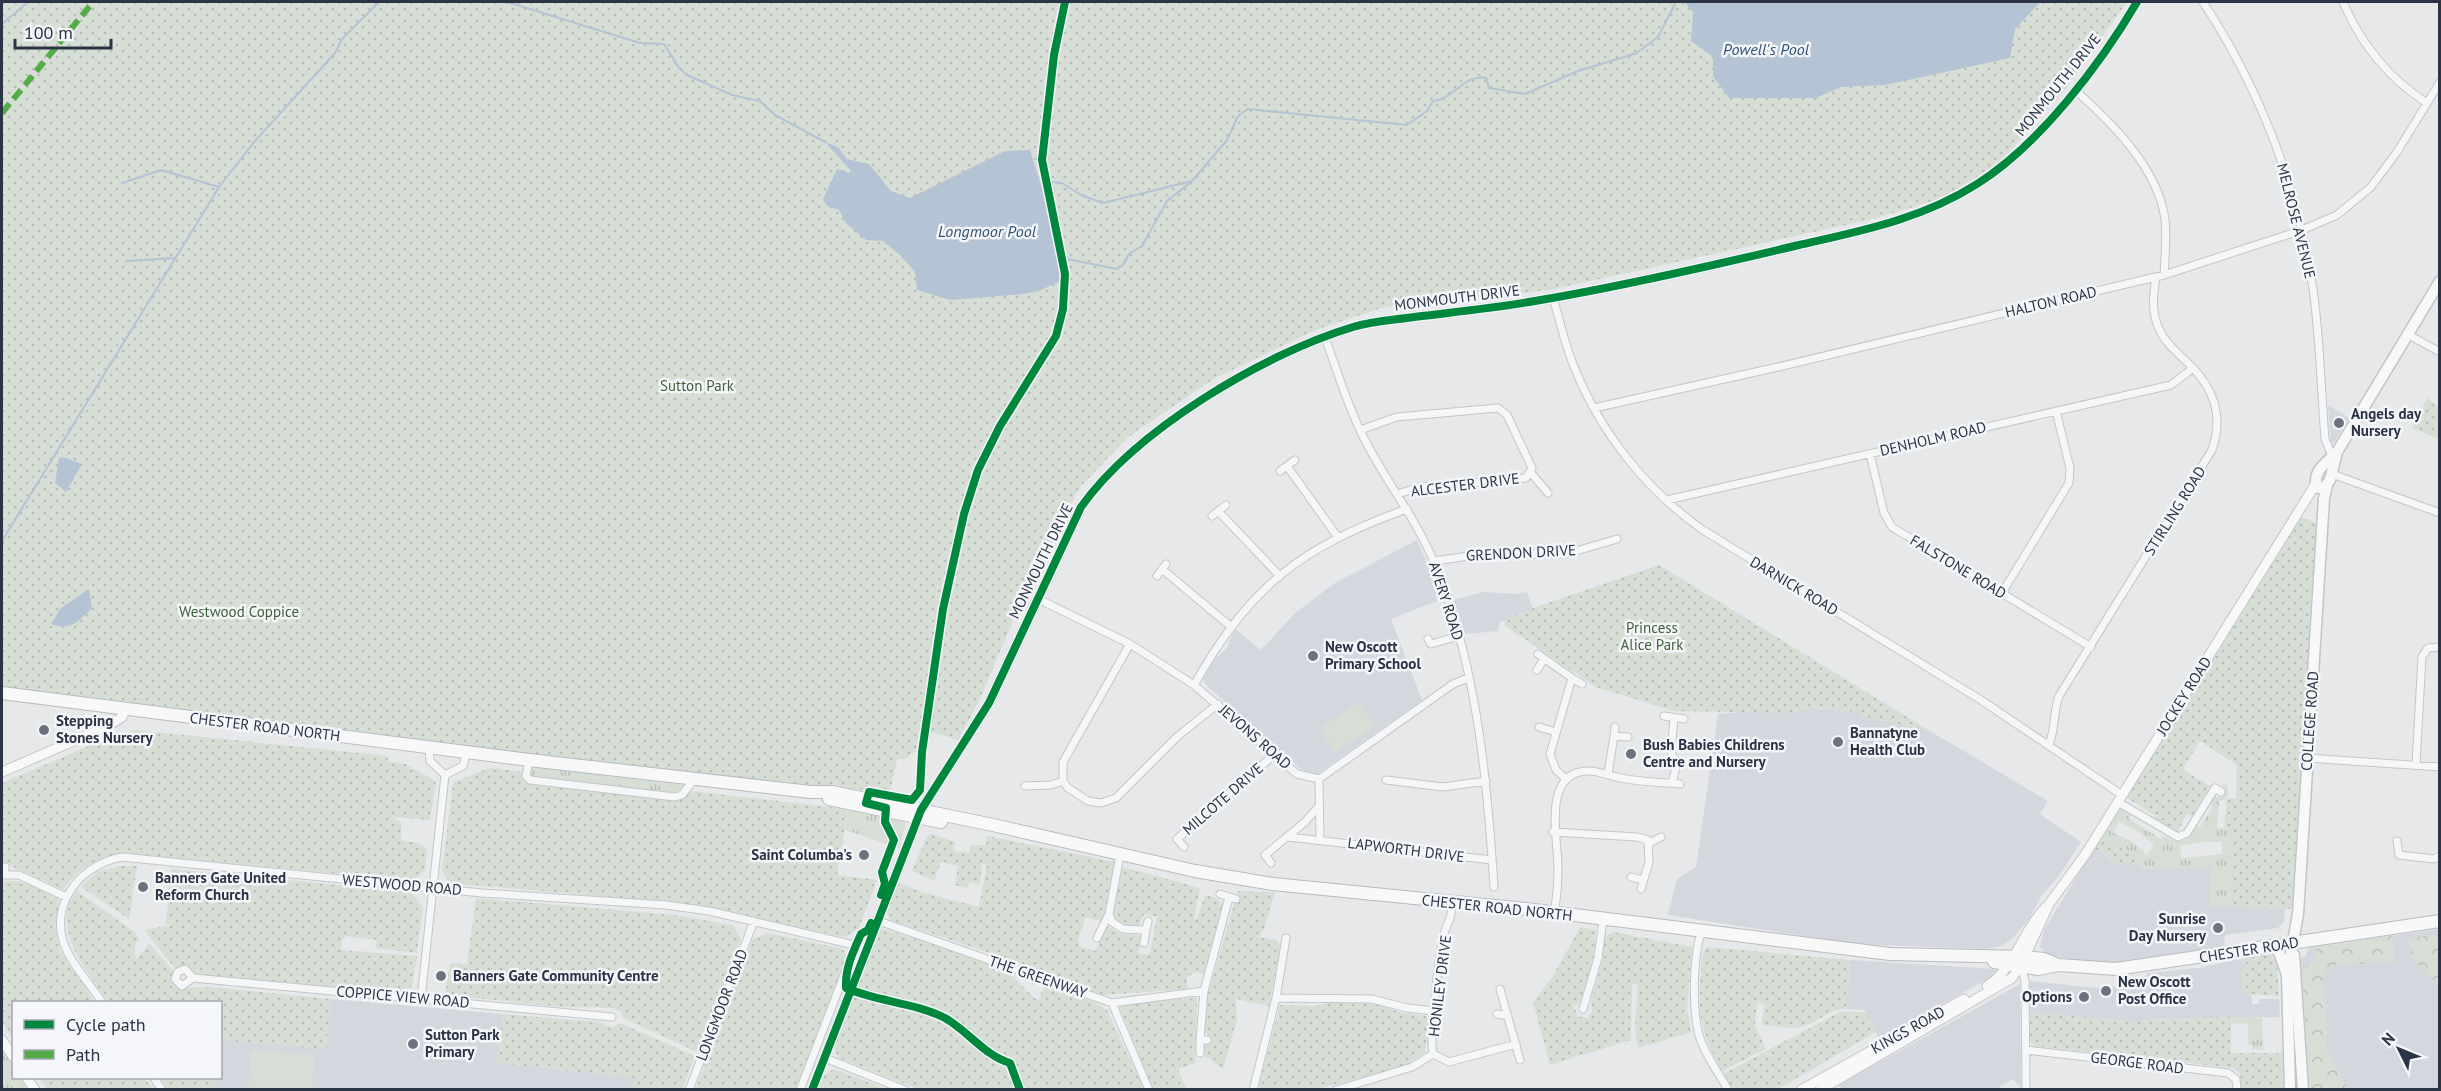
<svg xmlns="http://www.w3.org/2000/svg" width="2441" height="1091" font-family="'PT Sans',sans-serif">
<defs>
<pattern id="grass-tufts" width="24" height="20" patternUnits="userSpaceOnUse" patternTransform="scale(1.5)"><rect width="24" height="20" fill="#d6ded6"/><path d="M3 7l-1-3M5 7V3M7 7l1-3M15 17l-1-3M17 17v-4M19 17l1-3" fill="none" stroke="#b8bfb9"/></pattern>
<pattern id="forest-crowns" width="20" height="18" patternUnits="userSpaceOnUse" patternTransform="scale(1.5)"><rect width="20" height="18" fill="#d6ded6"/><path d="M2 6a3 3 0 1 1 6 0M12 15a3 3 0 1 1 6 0" fill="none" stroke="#b8bfb9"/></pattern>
<pattern id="park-dots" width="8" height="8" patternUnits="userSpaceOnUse" patternTransform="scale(1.5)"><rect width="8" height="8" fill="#d6ded6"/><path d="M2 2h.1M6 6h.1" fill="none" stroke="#b8bfb9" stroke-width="1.8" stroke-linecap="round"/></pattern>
</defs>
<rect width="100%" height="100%" fill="#e6e8ea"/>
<path fill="#d4d7dd" d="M2328 405 2349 418 2334 443 2331 442Z
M1417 540 1442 599 1391 619 1422 700 1317 774 1302 770 1205 684 1203 679 1213 661 1227 648 1234 628 1261 650 1295 613 1335 583Z
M1483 592 1518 594 1527 592 1533 609 1500 622 1498 631 1465 634 1454 600Z
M1810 708 1859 712 1861 716 1930 731 2048 801 2040 814 2081 842 2059 876 2042 895 2029 919 2011 940 2001 946 1986 949 1855 944 1668 915 1677 879 1696 867 1718 714 1769 710 1793 713Z
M2094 848 2118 864H2139L2143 869 2211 867 2210 905 2285 909 2284 921 2278 928 2225 935 2224 948 2124 964H2090L2046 954 2040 947 2044 930Z
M2439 929V1089H2310L2301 958 2305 957 2309 948Z
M2239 959 2240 962 2246 961 2247 969 2241 970 2244 994H2251L2252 1004H2259V999H2279L2280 1017 2149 1019 2136 1022 2029 1012 2030 981 2097 988 2147 986V973L2199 968Z
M1851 960 1995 969 1997 974 1879 1039 1865 1010 1846 1009Z
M2020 984 2021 1089 2013 1079 1994 1090H1841L1839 1085Z
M331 999 503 1014 497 1063 636 1078 631 1090H220L212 1078H220L221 1040 326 1048Z"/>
<path fill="url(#grass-tufts)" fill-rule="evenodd" d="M530 767 686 785V787L677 794 532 777 529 776Z
M2222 783 2228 786 2227 799 2219 801 2217 828 2234 829 2230 907 2209 905 2211 867 2143 869 2102 836 2119 808 2131 815 2129 819 2161 839 2163 836 2174 841 2183 840 2196 825 2200 827 2213 807 2209 804 2214 796 2221 797 2225 790ZM2119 822 2139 832 2154 845 2147 855 2131 841 2112 832 2115 828 2118 829 2116 826ZM2203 842H2222V854L2182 858 2180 846Z
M848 809 900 820 906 824 899 848 845 830Z
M2231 1017 2262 1018 2263 1050 2252 1049V1045H2248V1024L2231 1023Z
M2 1046 13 1064 14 1078H23L31 1089H2Z"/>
<path fill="url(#forest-crowns)" d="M2439 934H2440L2439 985 2413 961 2408 939Z
M2392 936 2395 962 2335 965 2324 973 2328 1051 2348 1089H2310L2302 970 2316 960V947Z"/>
<path fill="url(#park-dots)" d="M2 2H2127L2064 91 1997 165 1940 199 1873 219 1549 290 1385 307 1318 329 1215 378 1128 437 1080 487 1026 590 979 701 958 740 932 732 927 752 910 753 909 757 897 760 890 792 755 781 123 706 2 687Z
M2427 399 2439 407V439L2412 428Z
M2301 517 2316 523 2292 909 2230 907 2234 830 2224 829 2227 799 2236 798 2237 765 2200 741 2184 767 2185 771 2210 786 2192 816 2187 813 2177 833 2153 821 2155 816 2126 797Z
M1659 565 1930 731 1861 716 1859 712 1810 708 1793 713 1675 711 1596 687 1505 626 1504 620 1533 608Z
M135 730 380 755 388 757V762L406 764 436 782 430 820 392 817 401 822V840L421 844 427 850 425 870 414 880H405L124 853C96 858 80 867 63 890L2 862V783L86 747Z
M490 768 524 772 523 782 672 801 686 796 691 791 700 792 848 809 837 875 877 880 859 928 845 937 679 903 450 883 442 871 453 782Z
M932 834 955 842 954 851 969 853 971 845H986L987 836 1115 862 1108 911 1101 921 1086 917 1078 939 1079 946 1096 951 1102 928 1106 926 1122 934 1142 935 1138 953 1147 955 1150 952 1157 917 1144 914 1139 927H1124L1111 918 1123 867 1200 888 1194 919H1197L1205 895 1216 898 1224 905 1204 974 1196 972 1187 977V989L1104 995 1026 968V965L890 920 887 913 898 882 921 892 979 907 987 864H982L980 884 969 882 967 888 955 885 958 866 941 862 934 881 912 871 927 836Z
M2102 836 2124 850 2139 864H2118L2094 848Z
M120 866H137L129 919 81 887 97 872Z
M171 869 412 892 423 908 417 953 376 948 377 940 347 936 342 940 341 950 417 956 412 986 404 992H391L202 975 176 970 144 930 172 925 166 924Z
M17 881 28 883 59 899 55 927 60 950 95 1002H14L13 1039 2 1022V882Z
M77 891 136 933 139 940 136 942 134 952 137 959 149 943 175 973 172 981 178 988 212 987 331 999 326 1049 221 1040 220 1002H109C88 973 48 927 77 891Z
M1238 891 1275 892 1264 929 1259 937 1276 940 1281 946 1269 1006 1236 999 1237 1020 1223 1069 1205 1056 1204 1045 1209 1036 1204 1030V1008Z
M476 898 674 915 733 925 741 939 697 1052 623 1018 621 1012 614 1008 563 1007 445 995 450 963 467 964Z
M877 927 981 959 1009 974 1038 1001 1045 984 1096 1003 1107 1010 1144 1089H918L839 1058 833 1047Z
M1580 927 1596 930 1592 967 1583 999 1574 1007 1578 1016 1587 1018 1592 1012 1591 1001 1601 966 1604 936 1614 932 1692 947 1687 1009 1691 1032 1638 1048 1635 1027 1638 985 1632 984 1631 1040 1550 1065 1533 1002 1553 976Z
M768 933 843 949 847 959 796 1089 695 1090 753 939Z
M1707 947 1851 960 1846 1009C1829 1009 1817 1023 1801 1027 1789 1029 1774 1026 1762 1025L1764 1004 1757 1003 1755 1025 1766 1049 1722 1071C1702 1036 1697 1014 1701 973 1702 964 1701 953 1707 947Z
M2269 954 2277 961 2279 996 2244 994 2240 970 2247 969 2246 961 2239 962V959Z
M1197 998 1195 1063 1178 1069 1186 1089H1153L1120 1008 1124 1003Z
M1343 1001 1380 1005 1402 1013 1426 1016 1429 1022 1425 1052 1405 1066 1318 1089H1258L1280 1005 1314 1006Z
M1840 1012H1866L1876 1032 1778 1089H1732L1723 1074Z
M2029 1012 2136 1022 2148 1019 2231 1017V1053H2282L2283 1089H2241L2240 1074 2234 1068 2034 1046 2030 1041Z
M503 1014 599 1022 612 1028 620 1023 695 1056 682 1090 631 1089 635 1078 496 1063Z
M835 1069 886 1089H817L823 1075Z
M39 1078H145L153 1089H47Z
M160 1078H212L220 1089H167Z"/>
<path fill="#d6ded6" d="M1359 702 1375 726 1335 753 1319 729Z
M251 1050 315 1055 312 1089H248Z"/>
<path fill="#b4c4d5" d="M1684 2H2040L2015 29 2010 58 1885 85 1841 87 1816 98H1729L1713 76V57L1691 41 1693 12Z
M825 142 838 147 847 159 869 164 891 191 910 198 1005 151 1030 150C1043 193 1059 235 1060 281L1039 291 1023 294 950 300 917 290 915 272 901 256 883 241 866 240 846 223 839 210 827 206 823 199 837 169 849 173 851 171Z
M63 457 82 464 66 492 55 483 59 458Z
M89 589 92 608C79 621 71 631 51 624L61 608Z"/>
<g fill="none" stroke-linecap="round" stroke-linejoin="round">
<path stroke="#b4c4d5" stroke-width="2" d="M507 2 640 43 664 44 679 68 687 75 732 95 760 101 775 115 825 142
M2 24 28 2
M1052 182 1062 183 1081 195 1103 203 1192 181 1227 140 1238 116 1248 109 1407 125 1427 111 1433 101C1453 100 1465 73 1486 78L1489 88 1525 94 1578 71 1637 53 1658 37 1676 2
M122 183 161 170 219 187
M1067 259 1117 269 1123 265 1129 254 1142 246 1167 201 1191 182
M126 261 176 258
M2 541 219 187 255 141 335 53 342 39 379 2"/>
<defs>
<path id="street" d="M2203 2C2260 89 2297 185 2313 289 2320 338 2321 389 2325 439L2332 456
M2343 2C2361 44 2388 78 2427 103
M2075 90C2111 122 2158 168 2165 219 2167 237 2165 257 2164 275
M1553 298C1560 321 1565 346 1575 369 1601 433 1646 490 1703 530L1981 700 2122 795
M2407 334 2440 352
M1325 338C1337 369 1346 402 1361 432 1382 477 1415 516 1434 562 1477 664 1487 778 1494 887
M1594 408 1778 367 2164 275 2302 230 2337 215 2371 187 2397 152 2440 82
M1360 430 1397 417 1498 408 1507 415 1532 468 1526 478 1419 487 1398 494
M1870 454 1884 513 1892 527 2091 647
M1287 466 1337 536
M1280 471 1295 460
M1531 473 1548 493
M2332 474 2440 513
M1667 500 2171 385 2193 368
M1218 511 1280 576
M1212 516 1226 505
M1434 561 1476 555 1566 554 1617 539
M1162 569 1230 626
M1157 576 1166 564
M2002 593 2069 483 2070 468 2056 411
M1038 599 1130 644 1194 685 1297 774 1319 779 1453 684 1468 678
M1428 639 1431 644 1459 636
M1130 644 1063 762V781L1068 788 1088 801 1101 803 1116 798 1178 736 1218 704
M1538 654 1572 678 1550 754 1556 770 1566 779
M1537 670 1544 659
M1572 678 1582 684
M1194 685C1250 586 1301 547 1407 509
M1664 716 1684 719
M1539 727 1556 732
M1615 727 1614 736 1628 737
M2049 744C2056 728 2053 712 2059 696L2212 450C2224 415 2214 388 2188 363 2178 353 2166 344 2160 331 2151 313 2153 296 2156 277
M429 746 430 761 445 775 463 766 467 751
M2307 758 2440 767
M529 760 526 776 530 780 675 797 682 795 695 778
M2416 764 2422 657 2428 648 2440 647
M1608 774 1614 736
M1319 779 1320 840
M1386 780 1443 787 1486 781
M1672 783 1676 767 1671 751 1674 718
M1025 786 1051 785 1063 781
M2118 802 2178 837 2187 833 2215 788 2221 792
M1553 832 1637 837 1648 840 1649 862 1641 889
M1288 837 1492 860
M2397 841 2399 855 2434 859 2440 856
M1650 843 1661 837
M1184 847 1177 839 1276 753
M1271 863 1265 855 1305 822 1318 807
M5 867 4 875H19L66 897
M1631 877 1643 880
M1220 894 1236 899
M1452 903C1452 919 1448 920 1444 934 1439 956 1429 1034 1433 1054L1449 1062 1516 1044
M1554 913C1557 898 1558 883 1558 867 1558 839 1541 771 1589 771 1598 771 1607 775 1616 777 1636 782 1659 782 1680 784
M1109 914 1112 922 1123 929 1146 930 1148 921
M876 920 1112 1003 1149 1090
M1701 932C1693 959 1692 1008 1699 1035 1704 1054 1719 1073 1728 1090
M1097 938 1109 914 1120 855
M1144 943 1146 930
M2021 965 2025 981 2026 1090
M193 978 182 986 175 979 178 972 185 969 193 978 612 1017
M1500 989 1520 1060
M1204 991 1229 897
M1276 998 1286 938
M421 999 445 775
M102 1002C91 986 77 970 68 953 45 909 78 865 122 857L482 893 666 905 709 911 867 948
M1112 1003 1204 991 1200 1040
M1583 1009 1598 958 1603 920
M1497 1014 1508 1016
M2026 1050 2228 1073 2236 1079 2237 1090
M1200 1053V1040H1207
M825 1058 905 1090
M154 1078 162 1090
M689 1090 754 921
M800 1090 856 944
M1253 1090 1276 998 1372 999 1407 1008 1434 1011
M1336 1090 1412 1067 1433 1054"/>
<path id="secondary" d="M2 772 108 726 122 717 125 711
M1987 986C2015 969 2022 931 2046 907
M2 1040 14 1058
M27 1078 35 1090
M812 1090 921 810 989 703 1081 507C1136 430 1263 354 1353 327 1373 321 1394 320 1414 317 1454 312 1495 308 1535 301 1624 286 1711 266 1799 245 1861 231 1922 219 1977 184 2039 145 2100 65 2137 2
M1801 1090 1964 999
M1820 1090 2012 978 2021 965 2049 904 2085 855 2315 485"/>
<path id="primary" d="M2337 452 2330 480 2324 488H2318C2310 473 2327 462 2337 452L2440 281
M2271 946 2279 952 2286 972
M2294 955 2303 1090
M2290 1090 2287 975 2298 914 2324 498 2327 486"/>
<path id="highway" d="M2 693 529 760 811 792H832L993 825 1195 871 1273 884 1526 909 1890 954 2024 957 2044 959 2058 965 2116 969 2440 921
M829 799 941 822
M1994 962 2038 969 2058 965"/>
</defs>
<use href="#street" stroke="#c4c6c8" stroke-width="9"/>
<use href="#secondary" stroke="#c4c6c8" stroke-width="11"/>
<use href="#primary" stroke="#c2c5c8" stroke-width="13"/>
<use href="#highway" stroke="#b8bbbf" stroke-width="14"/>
<use href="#street" stroke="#f5f6f7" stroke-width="7"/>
<use href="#secondary" stroke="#f8f8f8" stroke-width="9"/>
<use href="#primary" stroke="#f8f8f8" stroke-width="10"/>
<use href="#highway" stroke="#f8f8f8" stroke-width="12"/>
<path stroke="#54ac47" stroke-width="6" stroke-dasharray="12 6" stroke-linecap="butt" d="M2 113 93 2"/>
<defs>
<path id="cycleway" d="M881 895 885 884 882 872 894 840 885 822 886 808 866 803 869 792 912 800 920 790 922 752 943 609 964 514 978 470 1000 426 1056 336 1063 309 1065 274 1042 160 1054 55 1065 2
M871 923 868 930 861 934C853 952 845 968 846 988 878 1002 913 1002 945 1018 968 1031 985 1056 1010 1063L1020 1090
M812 1090 921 810 989 703 1081 507C1136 430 1263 354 1353 327 1373 321 1394 320 1414 317 1454 312 1495 308 1535 301 1624 286 1711 266 1799 245 1861 231 1922 219 1977 184 2039 145 2100 65 2137 2"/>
</defs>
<use href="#cycleway" stroke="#f4f6f9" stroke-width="11"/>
<use href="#cycleway" stroke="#00873e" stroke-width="8"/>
</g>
<g fill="#6c737f" stroke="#f4f6f9" stroke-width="2">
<circle cx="2339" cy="423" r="6"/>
<circle cx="1313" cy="656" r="6"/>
<circle cx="44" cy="730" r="6"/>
<circle cx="1838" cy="742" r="6"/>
<circle cx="1631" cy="754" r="6"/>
<circle cx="864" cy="855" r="6"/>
<circle cx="143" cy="887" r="6"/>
<circle cx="2218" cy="928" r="6"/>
<circle cx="441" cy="976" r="6"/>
<circle cx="2106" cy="991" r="6"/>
<circle cx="2084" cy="997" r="6"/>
<circle cx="413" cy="1044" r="6"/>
</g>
<g text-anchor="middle" stroke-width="5" stroke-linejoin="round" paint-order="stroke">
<g font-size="15" fill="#2b3445" stroke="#f4f6f9">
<text transform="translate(2058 85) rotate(-51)" y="5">MONMOUTH DRIVE</text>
<text transform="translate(2296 221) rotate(76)" y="5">MELROSE AVENUE</text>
<text transform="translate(1457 298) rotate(-7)" y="5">MONMOUTH DRIVE</text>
<text transform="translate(2051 302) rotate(-13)" y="5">HALTON ROAD</text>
<text transform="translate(1933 439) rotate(-13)" y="5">DENHOLM ROAD</text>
<text transform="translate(1465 485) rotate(-7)" y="5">ALCESTER DRIVE</text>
<text transform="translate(2175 511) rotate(-58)" y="5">STIRLING ROAD</text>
<text transform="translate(1521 553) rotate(-3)" y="5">GRENDON DRIVE</text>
<text transform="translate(1041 561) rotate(-64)" y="5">MONMOUTH DRIVE</text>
<text transform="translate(1958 567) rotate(31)" y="5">FALSTONE ROAD</text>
<text transform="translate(1794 586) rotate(31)" y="5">DARNICK ROAD</text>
<text transform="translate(1446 601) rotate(72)" y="5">AVERY ROAD</text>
<text transform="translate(2184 696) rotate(-58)" y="5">JOCKEY ROAD</text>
<text transform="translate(2310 721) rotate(-86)" y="5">COLLEGE ROAD</text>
<text transform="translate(265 727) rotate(7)" y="5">CHESTER ROAD NORTH</text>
<text transform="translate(1255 737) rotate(41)" y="5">JEVONS ROAD</text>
<text transform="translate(1223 799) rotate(-41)" y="5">MILCOTE DRIVE</text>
<text transform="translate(1406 850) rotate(7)" y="5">LAPWORTH DRIVE</text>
<text transform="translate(402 885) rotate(5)" y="5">WESTWOOD ROAD</text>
<text transform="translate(1497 908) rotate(6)" y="5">CHESTER ROAD NORTH</text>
<text transform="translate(2249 950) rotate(-9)" y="5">CHESTER ROAD</text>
<text transform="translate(1038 977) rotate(19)" y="5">THE GREENWAY</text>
<text transform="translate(1440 986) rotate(-83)" y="5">HONILEY DRIVE</text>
<text transform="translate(403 997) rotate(5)" y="5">COPPICE VIEW ROAD</text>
<text transform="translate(722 1005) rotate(-69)" y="5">LONGMOOR ROAD</text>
<text transform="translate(1908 1030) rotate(-29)" y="5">KINGS ROAD</text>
<text transform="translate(2137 1063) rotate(7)" y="5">GEORGE ROAD</text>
</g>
<g font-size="15" fill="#3f6138" stroke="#f4f6f9">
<text x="697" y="391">Sutton Park</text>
<text x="239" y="617">Westwood Coppice</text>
<text x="1652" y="633">Princess<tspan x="1652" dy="17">Alice Park</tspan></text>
</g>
<g font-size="15" font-weight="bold" fill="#2b3445" stroke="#f4f6f9" text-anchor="start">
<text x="2351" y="419">Angels day<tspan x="2351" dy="17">Nursery</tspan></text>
<text x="1325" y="652">New Oscott<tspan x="1325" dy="17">Primary School</tspan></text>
<text x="56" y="726">Stepping<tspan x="56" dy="17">Stones Nursery</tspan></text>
<text x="1850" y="738">Bannatyne<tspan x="1850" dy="17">Health Club</tspan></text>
<text x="1643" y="750">Bush Babies Childrens<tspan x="1643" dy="17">Centre and Nursery</tspan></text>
<text x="852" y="860" text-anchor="end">Saint Columba's</text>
<text x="155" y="883">Banners Gate United<tspan x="155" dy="17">Reform Church</tspan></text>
<text x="2206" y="924" text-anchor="end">Sunrise<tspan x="2206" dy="17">Day Nursery</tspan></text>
<text x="453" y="981">Banners Gate Community Centre</text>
<text x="2118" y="987">New Oscott<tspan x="2118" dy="17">Post Office</tspan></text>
<text x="2072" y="1002" text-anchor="end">Options</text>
<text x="425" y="1040">Sutton Park<tspan x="425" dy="17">Primary</tspan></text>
</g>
<g font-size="16" font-style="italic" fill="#34527a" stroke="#f4f6f9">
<text x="1766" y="55">Powell's Pool</text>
<text x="987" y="237">Longmoor Pool</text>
</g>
</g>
<rect width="2441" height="1091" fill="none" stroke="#2b3445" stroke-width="6"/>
<rect x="12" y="1001" width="210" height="78" fill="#f4f6f9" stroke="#a4a8b1" stroke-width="1.5"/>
<rect x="24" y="1020" width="30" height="9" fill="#00873e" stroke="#a4a8b1" stroke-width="1.5"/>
<text x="66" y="1031" font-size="18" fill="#2b3445">Cycle path</text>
<rect x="24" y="1050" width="30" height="9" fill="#54ac47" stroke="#a4a8b1" stroke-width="1.5"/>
<text x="66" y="1061" font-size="18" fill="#2b3445">Path</text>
<g transform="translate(2399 1049) rotate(313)" stroke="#f4f6f9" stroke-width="4.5" paint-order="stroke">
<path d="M0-4.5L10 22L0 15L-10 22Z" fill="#2b3445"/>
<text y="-9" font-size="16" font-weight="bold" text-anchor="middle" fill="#2b3445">N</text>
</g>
<path d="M15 39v9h96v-9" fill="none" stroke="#2b3445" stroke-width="3"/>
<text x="24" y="39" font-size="18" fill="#2b3445" stroke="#f4f6f9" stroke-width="4.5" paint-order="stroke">100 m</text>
</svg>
